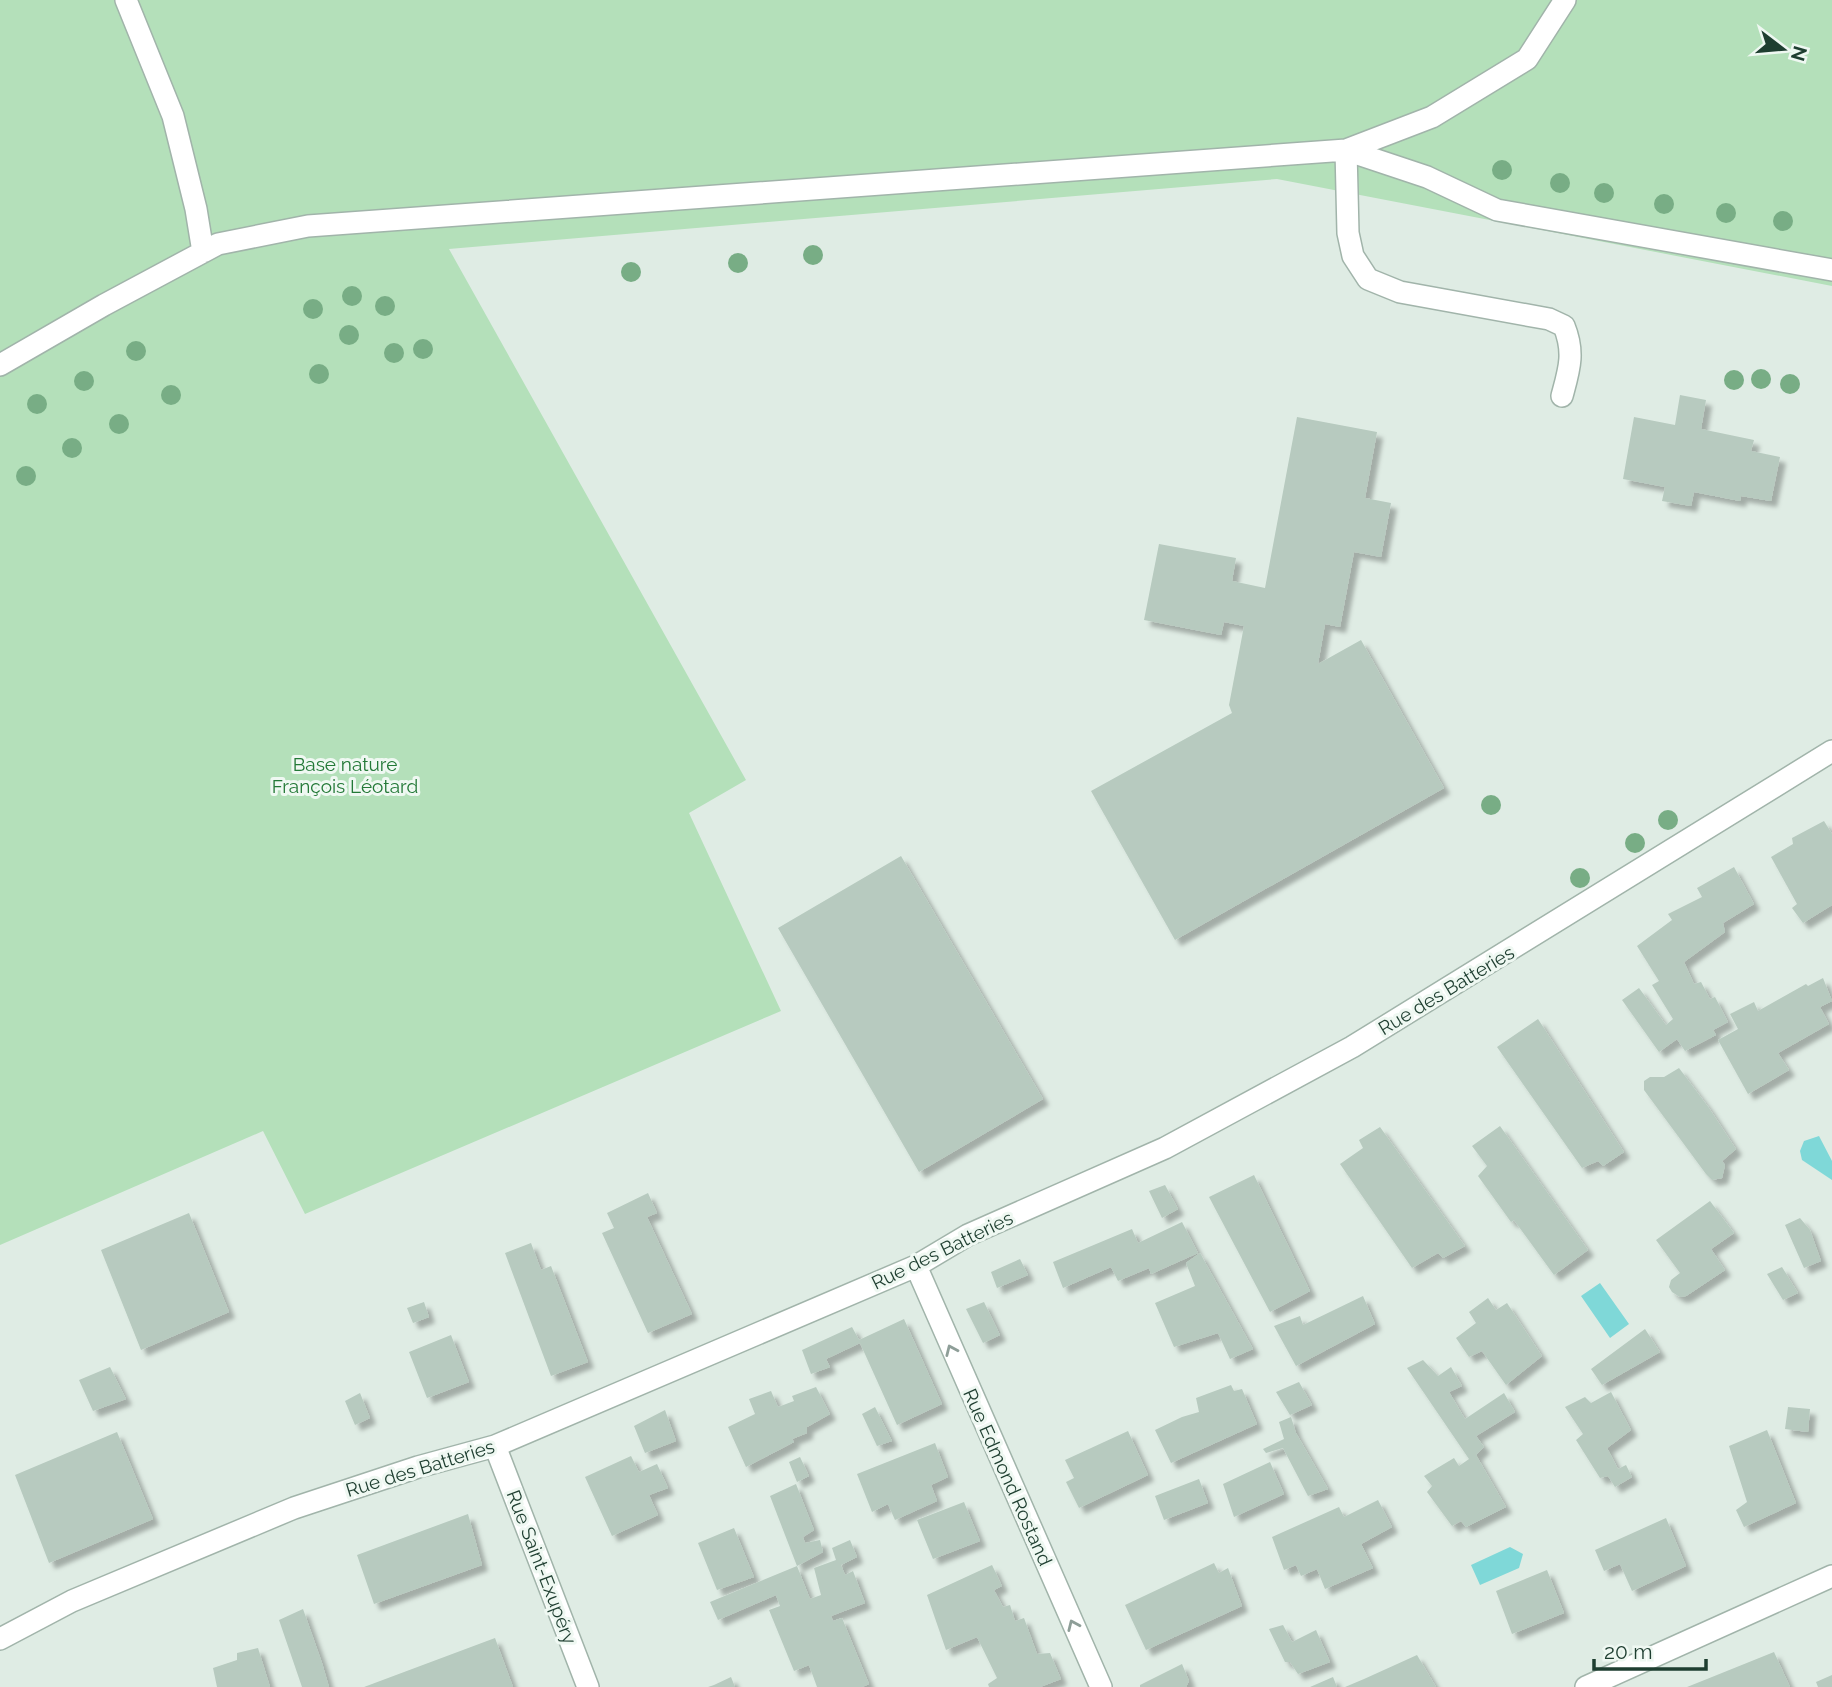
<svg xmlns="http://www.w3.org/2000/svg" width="1832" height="1687" font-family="Raleway,sans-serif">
<defs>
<filter id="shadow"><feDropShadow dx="6" dy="6" stdDeviation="2" flood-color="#0004"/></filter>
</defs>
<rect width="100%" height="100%" fill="#dfece4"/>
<path fill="#b4e0ba" d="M0 0H1832V286L1277 179 449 249 746 780 689 813 781 1011 305 1214 263 1131 0 1245Z"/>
<path fill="#7fd8d8" d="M1819 1136 1832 1161V1180L1802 1160 1800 1151 1804 1141Z
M1600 1283 1629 1324 1610 1338 1581 1296Z
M1510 1547 1523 1554 1519 1568 1480 1585 1471 1565Z"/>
<path fill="#b7cabf" filter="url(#shadow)" d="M1680 395 1706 400 1701 429 1754 440 1751 451 1780 457 1771 501 1741 496 1740 501 1694 492 1691 506 1662 501 1665 487 1623 479 1634 417 1675 425Z
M1297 417 1377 432 1365 498 1391 503 1381 557 1354 552 1340 627 1325 624 1318 664 1361 640 1444 788 1175 940 1091 791 1232 713 1229 705 1244 626 1224 622 1221 635 1144 620 1159 544 1236 558 1232 581 1265 588Z
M1824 821 1832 834V905L1803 923 1792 908 1797 904 1771 857 1793 844 1792 838Z
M901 856 1043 1099 919 1172 778 928Z
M1734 867 1754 904 1723 923 1725 932 1684 962 1694 984 1701 982 1710 999 1715 997 1728 1022 1713 1030 1716 1035 1685 1051 1677 1039 1659 1052 1622 1000 1639 988 1666 1025 1673 1019 1652 985 1659 981 1637 946 1672 920 1668 914 1702 897 1697 888Z
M1823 978 1832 1001 1820 1007 1829 1024 1778 1053 1789 1070 1748 1094 1718 1040 1738 1029 1730 1014 1754 1002 1758 1011 1806 984 1808 986Z
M1538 1019 1624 1152 1603 1166 1598 1161 1582 1168 1497 1047Z
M1679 1068 1709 1108 1736 1149 1722 1161 1725 1165 1722 1178 1712 1180 1706 1174 1644 1090V1081L1650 1077H1664Z
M1500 1126 1588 1250 1554 1275 1514 1220 1511 1222 1478 1176 1487 1166 1472 1146Z
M1380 1127 1465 1246 1443 1258 1438 1253 1412 1268 1340 1164 1363 1148 1359 1140Z
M1254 1175 1310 1291 1270 1312 1209 1197Z
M1165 1185 1178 1209 1162 1218 1149 1191Z
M648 1193 657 1213 647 1217 692 1314 648 1333 602 1233 614 1228 607 1213Z
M1710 1201 1734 1233 1711 1249 1725 1270 1686 1296 1680 1297 1672 1292 1669 1287 1671 1280 1680 1273 1656 1240Z
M189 1213 229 1312 141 1350 101 1250Z
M1800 1218 1810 1230 1821 1261 1804 1268 1785 1225Z
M1182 1222 1198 1253 1151 1274 1149 1268 1118 1281 1111 1267 1063 1288 1053 1262 1132 1229 1138 1243Z
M531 1243 541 1270 551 1266 588 1362 551 1376 505 1253Z
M1200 1253 1253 1349 1230 1359 1218 1333 1174 1347 1155 1303 1195 1286 1186 1263Z
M1020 1259 1028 1275 997 1288 991 1272Z
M1782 1267 1798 1293 1783 1300 1767 1274Z
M1363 1296 1375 1324 1296 1366 1274 1326 1300 1316 1303 1325Z
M1488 1298 1496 1310 1507 1303 1542 1356 1506 1385 1482 1351 1469 1357 1456 1338 1476 1323 1469 1312Z
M424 1302 429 1317 413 1323 407 1308Z
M984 1302 1000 1335 983 1343 966 1309Z
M904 1319 942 1404 897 1425 860 1343 826 1359 830 1367 811 1374 802 1350 852 1327 859 1340Z
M1645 1329 1660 1352 1602 1385 1591 1369Z
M451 1335 469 1382 427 1398 409 1352Z
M1423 1360 1438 1376 1451 1367 1462 1386 1449 1392 1465 1419 1504 1393 1515 1412 1476 1436 1484 1447 1476 1455 1506 1507 1466 1527 1461 1521 1452 1526 1427 1492 1432 1486 1424 1476 1454 1458 1459 1466 1469 1459 1407 1368Z
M110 1367 126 1399 93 1411 79 1380Z
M1299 1382 1312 1405 1290 1415 1276 1392Z
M1231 1385 1234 1391 1242 1389 1257 1424 1171 1463 1155 1430 1182 1417 1199 1412 1196 1398Z
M816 1387 830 1414 807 1427V1433L792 1439 794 1442 746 1467 728 1427 755 1414 749 1399 771 1391 778 1407 794 1401 792 1396Z
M1611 1392 1631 1430 1607 1448 1618 1469 1626 1465 1632 1477 1615 1487 1608 1476 1600 1478 1576 1440 1583 1434 1565 1407 1585 1397 1591 1403Z
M360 1393 370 1418 355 1425 345 1401Z
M875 1407 892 1441 877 1446 862 1414Z
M1788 1407 1810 1409 1808 1432 1785 1429Z
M665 1410 676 1441 645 1453 634 1426Z
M1291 1417 1296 1433 1328 1489 1308 1496 1283 1448 1266 1453 1263 1449 1284 1439 1279 1422Z
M1767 1430 1796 1503 1744 1527 1736 1510 1747 1502 1729 1446Z
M1128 1431 1148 1475 1079 1508 1066 1482 1074 1478 1065 1460Z
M117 1432 153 1519 49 1563 15 1475Z
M935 1443 948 1477 931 1485 937 1501 895 1520 888 1504 872 1512 857 1474Z
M631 1456 639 1472 657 1464 668 1488 649 1495 658 1515 612 1536 585 1477Z
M800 1457 809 1476 797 1482 789 1462Z
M1270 1462 1284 1494 1234 1517 1223 1484Z
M1199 1479 1208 1503 1164 1520 1155 1496Z
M796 1484 814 1530 803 1537 805 1543 820 1540 823 1552 797 1566 810 1599 821 1595 814 1568 836 1560 832 1548 850 1540 857 1557 841 1565 845 1575 853 1571 865 1603 831 1616 833 1621 842 1618 869 1684 862 1687H817L809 1665 794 1671 769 1610 780 1606 776 1595 718 1620 710 1602 797 1566 770 1496Z
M1378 1500 1392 1527 1361 1544 1373 1568 1325 1589 1317 1569 1301 1576 1296 1565 1284 1570 1272 1537 1339 1507 1344 1517Z
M964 1502 980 1541 933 1559 917 1520Z
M468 1514 482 1565 374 1604 357 1555Z
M1666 1518 1686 1566 1632 1591 1620 1564 1604 1571 1595 1550Z
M734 1528 754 1577 717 1590 698 1543Z
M1214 1563 1219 1573 1228 1568 1242 1606 1146 1650 1125 1605Z
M992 1565 1002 1586 994 1590 1003 1607 1010 1605 1015 1621 1024 1618 1037 1654 1050 1653 1061 1679 1040 1687H989L988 1684 997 1678 977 1637 946 1650 927 1595Z
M1547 1570 1564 1613 1512 1634 1496 1591Z
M303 1609 322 1663 329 1687H302L279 1620Z
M1283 1625 1292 1642 1316 1630 1330 1662 1298 1674 1290 1662H1285L1269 1629Z
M495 1638 513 1687H364Z
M258 1648 270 1687H217L213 1668 237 1660V1653Z
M1774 1652 1790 1687H1687L1707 1679Z
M1417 1655 1436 1687H1345L1364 1679Z
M1182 1664 1189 1681 1186 1687H1140V1685Z
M1832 1675V1687H1818L1816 1682Z
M731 1677 735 1687H708L714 1685Z
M1333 1677 1337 1687H1310Z"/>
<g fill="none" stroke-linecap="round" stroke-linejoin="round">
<defs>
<path id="minor" d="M126 0 173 116 196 209 203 252
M0 365 104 305 218 244 308 226 1346 150 1432 117 1527 59 1565 0
M1562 396C1569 370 1575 353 1564 326L1549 319 1400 292 1368 279 1353 256 1348 233 1346 150 1427 177 1497 210 1832 270
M916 1266 1101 1687
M495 1446 588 1687
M0 1639 72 1601 294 1508 418 1467 495 1446 916 1266 968 1235 1165 1148 1352 1047 1832 751
M1586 1687 1832 1576"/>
</defs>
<use href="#minor" stroke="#a1b4aa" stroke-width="24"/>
<use href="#minor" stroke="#fff" stroke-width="21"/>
</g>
<g fill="#78ad85">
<circle cx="1502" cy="170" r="10"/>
<circle cx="1560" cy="183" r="10"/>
<circle cx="1604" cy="193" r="10"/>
<circle cx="1664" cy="204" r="10"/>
<circle cx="1726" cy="213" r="10"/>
<circle cx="1783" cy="221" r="10"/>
<circle cx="813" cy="255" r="10"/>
<circle cx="738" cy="263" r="10"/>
<circle cx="631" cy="272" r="10"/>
<circle cx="352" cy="296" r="10"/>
<circle cx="385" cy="306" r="10"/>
<circle cx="313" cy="309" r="10"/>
<circle cx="349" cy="335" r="10"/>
<circle cx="423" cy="349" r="10"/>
<circle cx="136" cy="351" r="10"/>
<circle cx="394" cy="353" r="10"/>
<circle cx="319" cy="374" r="10"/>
<circle cx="1761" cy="379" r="10"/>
<circle cx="1734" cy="380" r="10"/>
<circle cx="84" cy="381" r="10"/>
<circle cx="1790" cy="384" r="10"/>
<circle cx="171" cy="395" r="10"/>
<circle cx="37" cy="404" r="10"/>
<circle cx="119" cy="424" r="10"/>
<circle cx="72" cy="448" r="10"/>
<circle cx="26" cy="476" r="10"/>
<circle cx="1491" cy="805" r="10"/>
<circle cx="1668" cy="820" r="10"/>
<circle cx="1635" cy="843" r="10"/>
<circle cx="1580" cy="878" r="10"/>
</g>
<defs><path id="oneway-chevron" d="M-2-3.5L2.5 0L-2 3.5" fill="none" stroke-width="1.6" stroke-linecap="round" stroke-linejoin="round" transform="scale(1.75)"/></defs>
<g stroke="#8e9e98">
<use href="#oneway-chevron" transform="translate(951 1350) rotate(-114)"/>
<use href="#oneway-chevron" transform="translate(1073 1625) rotate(-114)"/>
</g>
<g text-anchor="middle" stroke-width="6" stroke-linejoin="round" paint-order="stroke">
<g font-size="19" fill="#237937" stroke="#eff8f2">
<text x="345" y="771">Base nature<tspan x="345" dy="22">François Léotard</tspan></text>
</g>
<g font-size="19" fill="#1e3e30" stroke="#eff8f2">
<text transform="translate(1446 990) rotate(-31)" y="7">Rue des Batteries</text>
<text transform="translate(942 1250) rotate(-26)" y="7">Rue des Batteries</text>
<text transform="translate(420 1468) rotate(-17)" y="7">Rue des Batteries</text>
<text transform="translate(1008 1477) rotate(66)" y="7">Rue Edmond Rostand</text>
<text transform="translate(542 1567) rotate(69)" y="7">Rue Saint-Exupéry</text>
</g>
</g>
<g transform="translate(1783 49) rotate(106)" stroke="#eff8f2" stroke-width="5" paint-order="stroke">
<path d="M0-5L12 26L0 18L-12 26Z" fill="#1e3e30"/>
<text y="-10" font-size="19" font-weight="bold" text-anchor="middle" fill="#1e3e30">N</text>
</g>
<path d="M1594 1659v10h112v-10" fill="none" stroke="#1e3e30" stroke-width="3.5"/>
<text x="1604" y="1659" font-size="21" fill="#1e3e30" stroke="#eff8f2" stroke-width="5" paint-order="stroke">20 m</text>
</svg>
